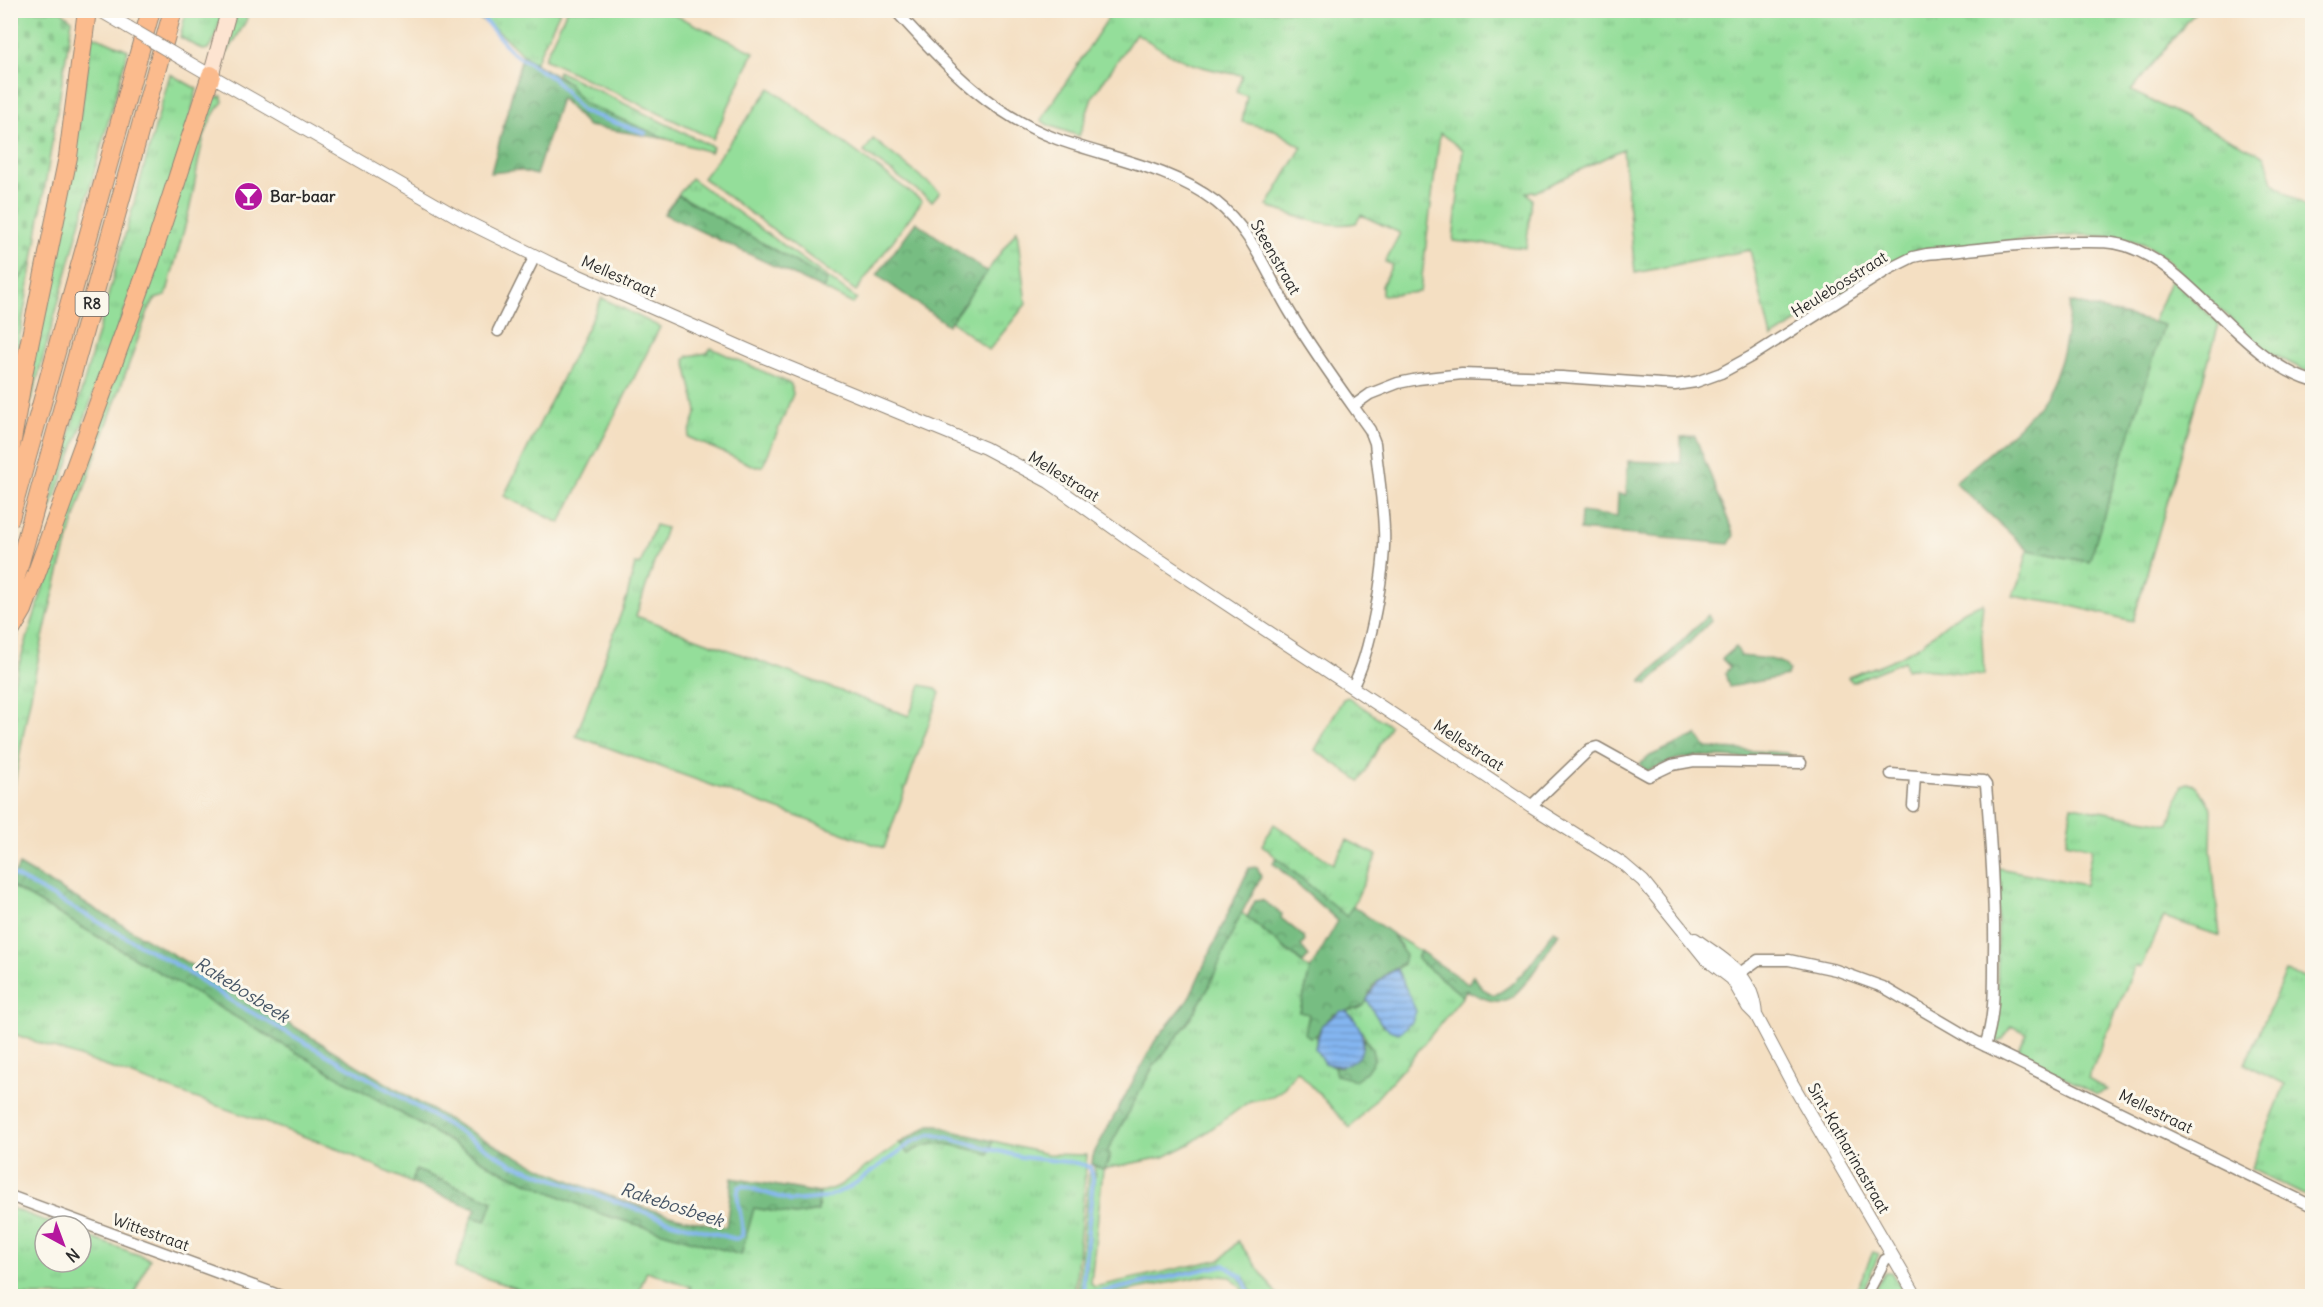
<svg xmlns="http://www.w3.org/2000/svg" width="2323" height="1307" font-family="Delius,sans-serif">
<defs>
<pattern id="grass-tufts" width="24" height="20" patternUnits="userSpaceOnUse" patternTransform="scale(1.5)"><rect width="24" height="20" fill="#94de9a"/><path d="M3 7l-1-3M5 7V3M7 7l1-3M15 17l-1-3M17 17v-4M19 17l1-3" fill="none" stroke="#80bf85"/></pattern>
<pattern id="forest-crowns" width="20" height="18" patternUnits="userSpaceOnUse" patternTransform="scale(1.5)"><rect width="20" height="18" fill="#77bd82"/><path d="M2 6a3 3 0 1 1 6 0M12 15a3 3 0 1 1 6 0" fill="none" stroke="#629a6b"/></pattern>
<pattern id="cemetery-stones" width="16" height="16" patternUnits="userSpaceOnUse" patternTransform="scale(1.5)"><rect width="16" height="16" fill="#94de9a"/><path d="M2 7V4a2 2 0 0 1 4 0v3zM10 15v-3a2 2 0 0 1 4 0v3z" fill="#80bf85"/></pattern>
<pattern id="water-rules" width="6" height="5" patternUnits="userSpaceOnUse" patternTransform="scale(1.5)"><rect width="6" height="5" fill="#84b6f1"/><path d="M0 2.5h6" fill="none" stroke="#6c94c3"/></pattern>
</defs>
<rect width="100%" height="100%" fill="#fbf7ec"/>
<filter id="ink" filterUnits="userSpaceOnUse"><feTurbulence type="fractalNoise" baseFrequency=".0167" numOctaves="2"/><feDisplacementMap in="SourceGraphic" scale="12" xChannelSelector="R" yChannelSelector="G"/><feConvolveMatrix kernelMatrix="1 2 1 2 8 2 1 2 1" color-interpolation-filters="sRGB"/></filter>
<filter id="wash" filterUnits="userSpaceOnUse"><feTurbulence type="fractalNoise" baseFrequency=".008" numOctaves="4" result="noise"/><feDisplacementMap in="SourceGraphic" scale="24" xChannelSelector="R" yChannelSelector="G"/><feGaussianBlur stdDeviation="1.35" result="paint"/><feColorMatrix in="noise" values="0 0 0 0 0 0 0 0 0 0 0 0 0 0 0 0 0 1.4 0 .05"/><feComposite in="paint" operator="in"/></filter>
<g filter="url(#wash)">
<rect width="100%" height="100%" fill="#f4dfc2"/>
<path fill="url(#grass-tufts)" stroke="#608462" stroke-width="1.5" d="M186 11H223L213 43 208 49 203 50 180 37Z
M237 11H248L246 21 228 52 226 51Z
M462 11H496L499 13 503 11H560L535 63C520 55 512 43 499 32 488 23 475 16 462 11Z
M1106 11H2196L2131 91 2265 156 2273 182 2312 212V374L2270 353 2221 310 2164 257 2145 244 2119 237 2080 235 1919 249 1771 338 1750 250 1635 273 1623 149 1535 192H1526L1532 199 1526 248 1453 241 1463 150 1440 133 1420 292 1382 295V286L1392 265 1385 262 1400 233 1361 215 1356 223C1327 229 1295 216 1267 206L1302 147 1275 130 1242 122 1247 96 1236 92 1242 75C1194 68 1176 60 1136 33L1092 98 1079 136 1048 125 1041 120 1107 20 1108 12Z
M92 35 128 50 11 474 70 180Z
M558 71 713 147 710 152 667 139 582 103 567 82 557 74Z
M170 74 197 89 187 130 161 212 41 536Z
M222 96 223 102C200 124 198 172 191 202 184 233 174 264 166 296L155 299 148 311C120 391 88 470 65 551 41 634 25 720 11 805V742L16 714 11 713V690L63 524 211 99Z
M873 139 940 192 932 201 864 152Z
M691 178 857 299 853 304 823 289 827 280 678 195Z
M1017 230 1026 304 989 350 951 321Z
M33 260 11 386V291Z
M2171 279 2219 324 2133 621 2067 605 2012 596 2021 577 2028 550 2088 562 2163 325 2153 322Z
M602 298 660 327 560 523 504 496Z
M711 348 791 384 793 394 763 466 756 467 688 437 697 411 685 360 688 356 707 353Z
M655 525 666 528 636 616 909 716 921 685 935 688 940 693 884 848 576 736 627 597 635 564 640 565Z
M1983 603 1981 622 1984 675 1912 668 1906 669 1904 661 1852 682 1848 677C1872 668 1896 660 1917 647 1938 633 1958 609 1983 603Z
M1348 697 1390 726 1360 781 1315 750 1343 699Z
M2188 783 2196 786 2204 796 2212 809 2211 850 2220 936 2164 917 2141 967 2135 966 2088 1079 2107 1090 2097 1094 2016 1054 2027 1033 2011 1026 2003 1039 1997 1043 1998 868 2085 885 2092 848 2066 842 2072 806 2169 824 2182 785Z
M1274 824 1333 864 1347 840 1377 855 1353 906 1346 917 1262 845Z
M11 886 495 1168 601 1214 741 1254 754 1208 795 1215 818 1211 819 1193 839 1186 900 1143 908 1154C936 1135 958 1147 988 1153L993 1141 1047 1154 1087 1155 1075 1289 1071 1296H687L691 1287 647 1271 637 1296H540L455 1268 472 1217 486 1221 493 1201 416 1170 411 1183 334 1147 11 1033Z
M1241 912 1310 970 1300 1012 1309 1014 1310 1037 1317 1035 1315 1048 1324 1063 1334 1066 1336 1075 1372 1049 1353 1017 1346 1011 1359 1008 1367 1000 1383 1027 1402 983 1397 969 1403 964 1401 946 1392 934 1420 951 1417 959 1463 996 1413 1057 1350 1128 1297 1070 1283 1089 1271 1097 1250 1101 1190 1144 1164 1157 1103 1169 1091 1283 1094 1287 1222 1259 1238 1241 1278 1296H1254L1244 1277 1222 1263 1095 1292 1087 1291 1084 1288 1095 1174 1094 1165 1099 1168 1110 1159 1108 1150 1153 1067 1187 1024 1208 989Z
M2286 972 2312 979V1199L2251 1169 2285 1084 2245 1064Z
M1089 1172 1092 1173 1082 1280 1081 1290 1084 1294 1092 1296 1224 1266 1239 1277 1250 1296H1244L1241 1288 1231 1277 1209 1275 1102 1296H1077Z
M11 1208 59 1226H45V1262H81V1234L150 1259 133 1296H11Z
M1873 1252 1879 1254 1861 1296H1854Z
M1885 1272H1891L1906 1296H1872Z"/>
<path fill="url(#forest-crowns)" stroke="#517456" stroke-width="1.5" d="M522 56 567 82 583 103 667 139 588 126 561 98 536 175 519 170 491 173Z
M678 195 827 280 823 289 664 214Z
M916 222 987 272 948 325 877 275Z
M2070 302 2164 325 2089 562 2028 550 1955 482C1980 460 2029 423 2045 395 2062 366 2067 335 2070 302Z
M1695 436 1734 535 1729 544 1580 530 1581 512 1617 517 1618 494 1626 495 1628 461 1681 463V437Z
M1708 615 1712 620 1648 684 1641 682Z
M1736 647 1741 656C1755 658 1782 657 1789 670L1787 676 1729 687 1725 673 1730 667 1722 659Z
M1697 735 1707 748 1786 753 1791 756V761L1702 756 1678 759 1646 771 1640 764 1650 756Z
M1276 857 1346 916 1353 906 1392 934 1405 955 1403 964 1386 974 1373 986 1365 1004 1359 1008 1334 1014 1322 1025 1317 1035 1310 1037 1305 1034 1309 1014 1300 1012 1310 970 1338 921 1273 863Z
M19 865C108 917 197 967 285 1021 423 1105 564 1201 726 1227L732 1178 819 1193 818 1211 795 1215 754 1208 741 1255 601 1214 495 1168 11 886V881Z
M1257 867 1261 877 1238 920 1208 989 1187 1024 1153 1067 1108 1150C1110 1158 1110 1163 1103 1169L1092 1164 1093 1155 1155 1041 1188 1000 1249 868Z
M1262 900 1282 914 1281 918 1304 937 1305 941 1301 946 1309 956 1303 963 1247 917 1255 901Z
M1554 930 1559 933C1548 949 1521 999 1502 1001 1489 1003 1477 995 1466 990L1463 996 1417 959 1420 951 1468 984 1473 975 1483 989 1494 995C1520 985 1539 951 1554 930Z
M1364 1038 1372 1049 1374 1060 1366 1072 1355 1080 1336 1075 1334 1066 1341 1067 1363 1046Z
M930 1125H938L953 1131 993 1141 989 1154C958 1147 936 1135 908 1154L900 1143Z
M416 1170 493 1201 486 1221 472 1217 476 1209 411 1183Z"/>
<path fill="url(#cemetery-stones)" stroke="#608462" stroke-width="1.5" d="M11 10 61 11 72 20 33 260 11 291Z"/>
<path fill="#94de9a" stroke="#608462" stroke-width="1.5" d="M567 10 666 11 754 52 713 139 544 59Z
M770 88 922 201 856 291 703 178Z"/>
<path fill="url(#water-rules)" stroke="#58708e" stroke-width="1.5" d="M1397 969 1416 1011 1412 1022 1399 1033C1381 1030 1376 1015 1367 1000 1377 982 1378 979 1397 969Z
M1341 1011H1346C1375 1035 1365 1076 1324 1063L1315 1048 1322 1025Z"/>
<g fill="none" stroke-linecap="round" stroke-linejoin="round">
<path stroke="#84b6f1" stroke-width="4" d="M469 10 480 15 512 52 554 79 582 111 645 133
M10 873 180 967 233 1002 384 1087 512 1164 672 1222 736 1239 742 1236C745 1220 734 1203 739 1187L744 1186 791 1201 825 1198 850 1187 914 1141 932 1134 1022 1157 1076 1163 1090 1167 1093 1179 1083 1281 1085 1293 1089 1295 1224 1265 1242 1277 1251 1296"/>
</g>
</g>
<g filter="url(#ink)">
<g fill="none" stroke-linecap="round" stroke-linejoin="round">
<defs>
<path id="minor" d="M895 10C944 63 987 113 1057 139 1110 158 1170 167 1216 202 1253 231 1267 275 1291 314 1315 354 1343 392 1370 430L1375 443C1378 472 1383 501 1384 530 1386 565 1370 658 1352 687
M498 331 535 256
M1353 406 1370 394 1398 383 1418 379 1462 374 1562 377 1675 385 1696 382 1721 373 1752 356 1889 269 1913 257 1927 254C1977 250 2027 242 2076 242 2093 242 2110 241 2126 246 2196 269 2238 358 2312 381
M1891 774 1983 781 1986 785C1991 842 1995 898 1994 955 1994 986 1995 1017 1985 1046
M1531 806 1590 749 1597 747 1649 776 1672 765 1694 761 1801 763
M1913 806 1915 776
M1733 978 1758 960H1789L1836 970 1883 987 1975 1041 2312 1206
M10 1196 281 1296
M1866 1296 1885 1260 1892 1256"/>
<path id="tertiary" d="M99 10 128 27
M179 57 463 220 552 264 766 358 985 448 1049 482 1139 546 1531 806 1623 864 1643 881 1706 959 1732 979 1748 1007 1756 1015 1793 1085 1916 1296
M1695 939C1725 961 1753 973 1756 1015"/>
<path id="secondary" d="M211 75 229 10"/>
<path id="motorway" d="M10 452 24 370 68 157 87 10
M10 518 151 10
M10 598 173 10
M10 632 23 610 150 262 211 75"/>
</defs>
<use href="#minor" stroke="#908576" stroke-width="13"/>
<use href="#tertiary" stroke="#908576" stroke-width="14"/>
<use href="#secondary" stroke="#908576" stroke-width="17"/>
<use href="#motorway" stroke="#908576" stroke-width="20"/>
<use href="#minor" stroke="#fff" stroke-width="10"/>
<use href="#tertiary" stroke="#fff" stroke-width="12"/>
<use href="#secondary" stroke="#fde4d1" stroke-width="15"/>
<use href="#motorway" stroke="#fbbb8d" stroke-width="18"/>
<defs>
<path id="tertiary-bridge" d="M128 27 179 57"/>
</defs>
<use href="#tertiary-bridge" stroke="#908576" stroke-width="14" stroke-linecap="butt"/>
<use href="#tertiary-bridge" stroke="#fff" stroke-width="12"/>
</g>
</g>
<defs>
<symbol id="bar-disc" viewBox="-11 -11 22 22"><circle r="9.5" fill="#b5179e" stroke="#fbf7ec"/><path d="M-6-5H6L.8 .8V4.5H3.5V6h-7V4.5H-.8V.8Z" fill="#fff"/></symbol>
</defs>
<g fill-rule="evenodd">
<use href="#bar-disc" x="232" y="180" width="33" height="33"/>
</g>
<g text-anchor="middle" stroke-width="6" stroke-linejoin="round" paint-order="stroke">
<rect fill="#fbf7ec" stroke="#696865" stroke-width="1.5" x="75.5" y="292" width="33" height="24" rx="4.5"/>
<g font-size="15" font-weight="bold" fill="#2b2b2b">
<text x="92" y="309">R8</text>
</g>
<g font-size="16" font-weight="bold" fill="#2b2b2b" stroke="#fbf7ec" text-anchor="start">
<text x="270" y="202">Bar-baar</text>
</g>
<g font-size="16" fill="#2b2b2b" stroke="#fbf7ec">
<text transform="translate(1276 257) rotate(60)" y="6">Steenstraat</text>
<text transform="translate(619 276) rotate(24)" y="6">Mellestraat</text>
<text transform="translate(1839 284) rotate(-32)" y="6">Heulebosstraat</text>
<text transform="translate(1064 476) rotate(32)" y="6">Mellestraat</text>
<text transform="translate(1469 745) rotate(33)" y="6">Mellestraat</text>
<text transform="translate(2156 1111) rotate(26)" y="6">Mellestraat</text>
<text transform="translate(1849 1148) rotate(60)" y="6">Sint-Katharinastraat</text>
<text transform="translate(151 1232) rotate(20)" y="6">Wittestraat</text>
</g>
<g font-size="18" font-style="italic" fill="#465566" stroke="#fbf7ec">
<text transform="translate(242 990) rotate(32)" y="6">Rakebosbeek</text>
<text transform="translate(672 1205) rotate(18)" y="6">Rakebosbeek</text>
</g>
</g>
<rect width="2323" height="1307" fill="none" stroke="#fbf7ec" stroke-width="36"/>
<g transform="translate(63 1244) rotate(139)"><circle r="28" fill="#fbf7ec" stroke="#a8a59f" stroke-width="1.5"/>
<path d="M0-4.5L10 22L0 15L-10 22Z" fill="#b5179e"/>
<text y="-9" font-size="16" font-weight="bold" text-anchor="middle" fill="#2b2b2b">N</text>
</g>
</svg>
